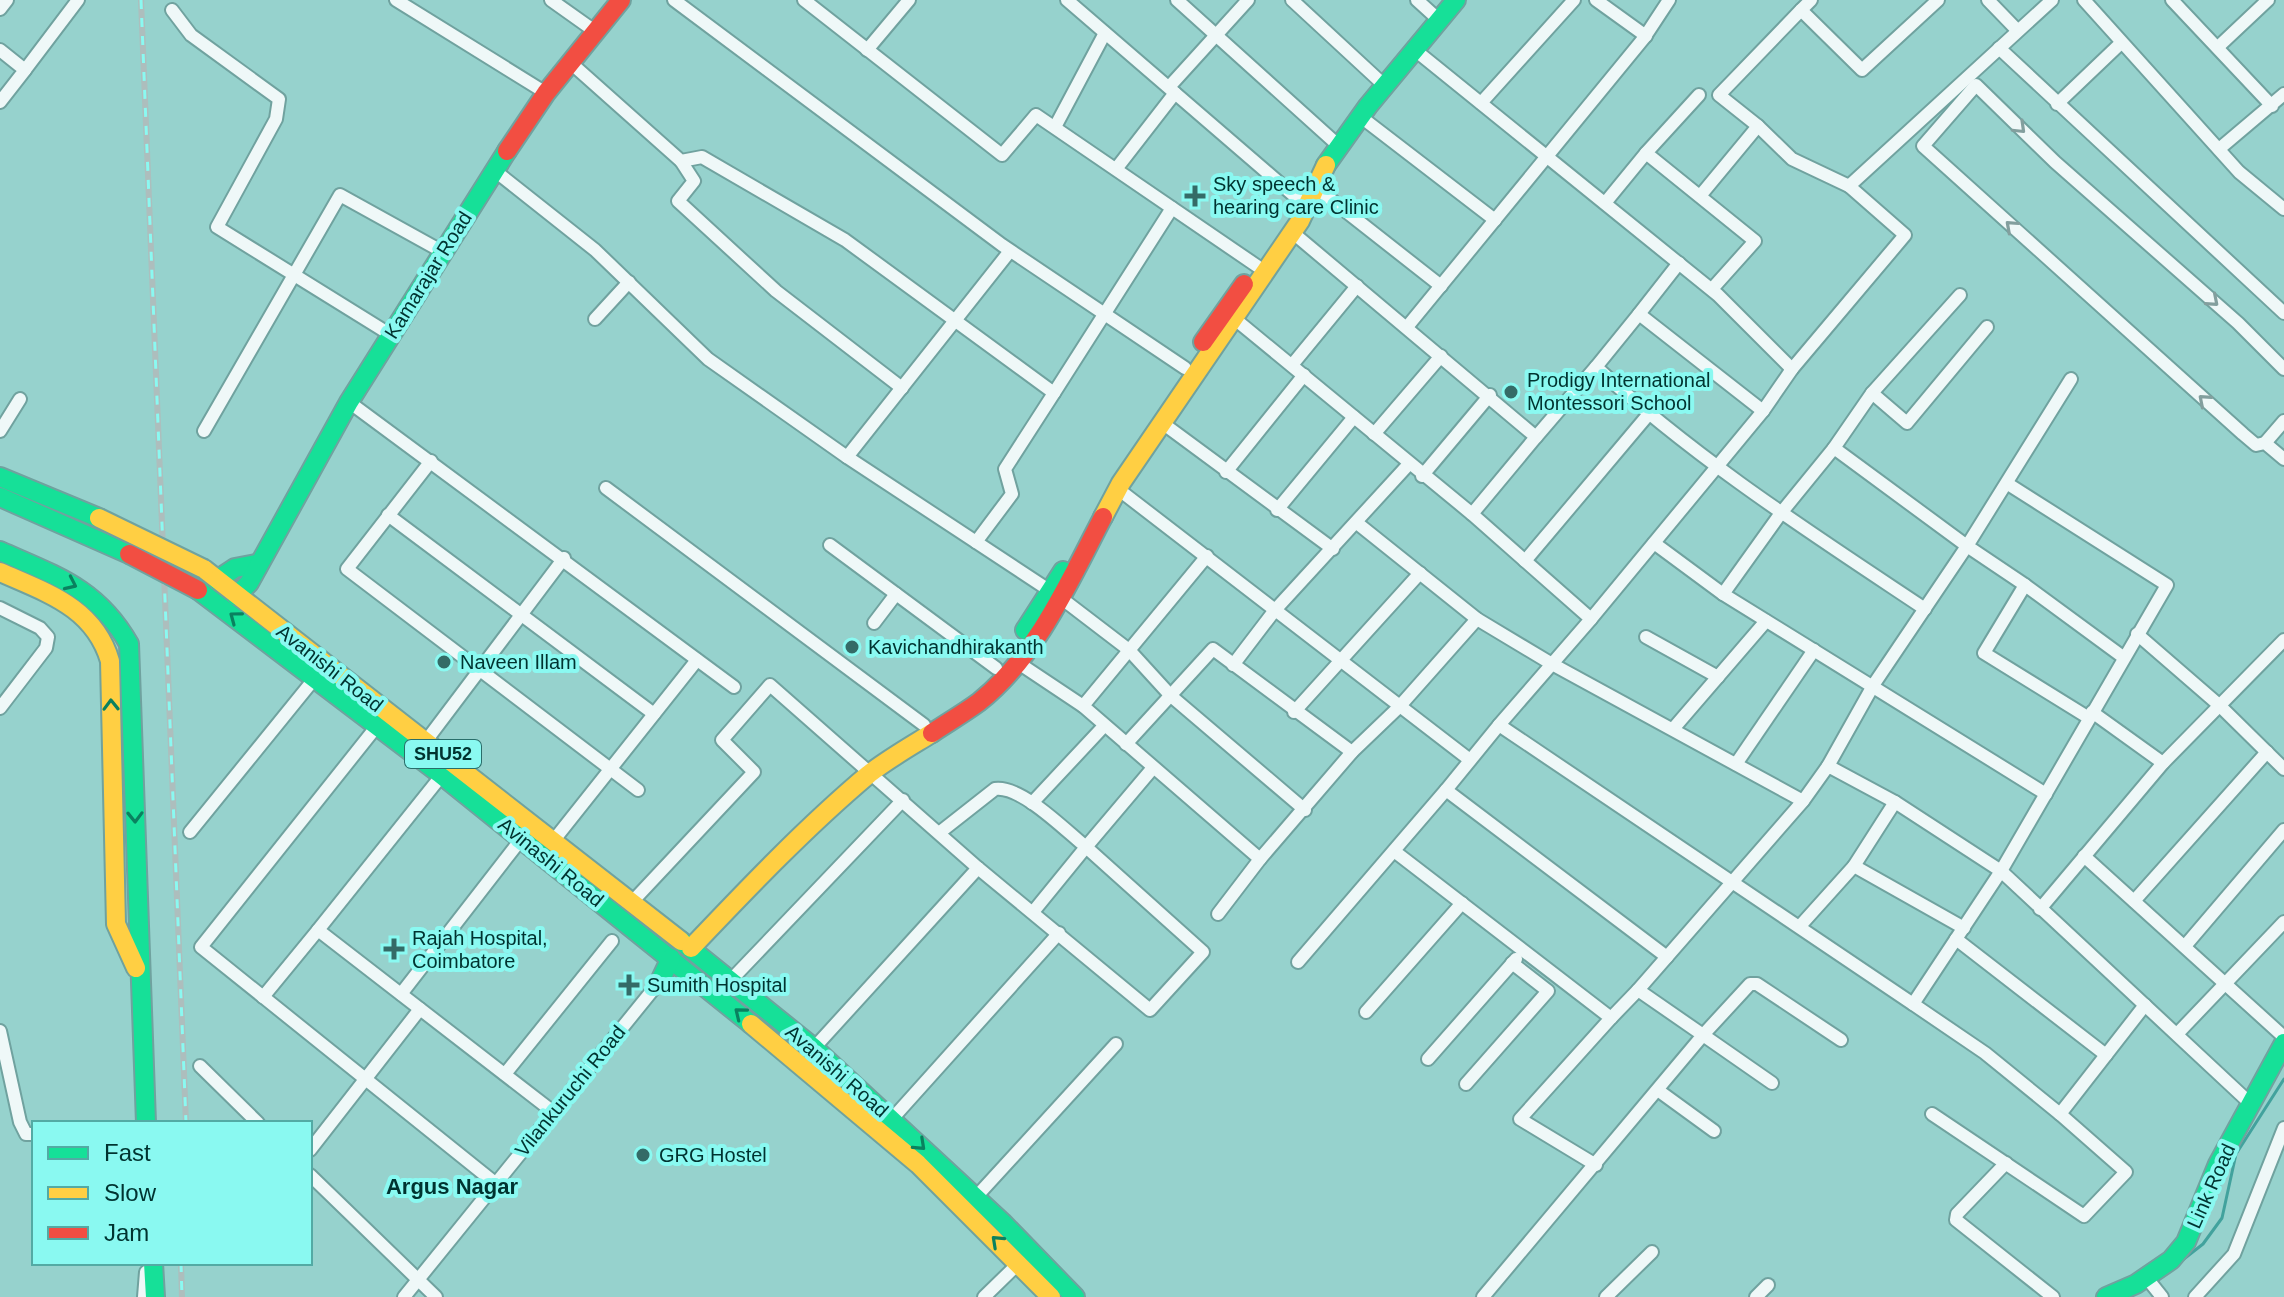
<svg xmlns="http://www.w3.org/2000/svg" width="2284" height="1297" viewBox="0 0 2284 1297" font-family="Helvetica,sans-serif">
<style>
.lines{fill:none;stroke-linecap:round;stroke-linejoin:round}
.stream{stroke:#42a29d;stroke-width:3}
.street-casing{stroke:#70a29f;stroke-width:16}
.fast-casing{stroke:#70a29f;stroke-width:22}
.slow-casing{stroke:#70a29f;stroke-width:22}
.jam-casing{stroke:#70a29f;stroke-width:22}
.street{stroke:#eff8f8;stroke-width:12}
.fast{stroke:#16e098;stroke-width:18}
.slow{stroke:#ffcf43;stroke-width:18}
.jam{stroke:#f24e42;stroke-width:18}
.rail-casing{stroke:#adbebd;stroke-width:6}
.rail{stroke:#8af9f1;stroke-width:3;stroke-dasharray:9;stroke-linecap:butt}
.slow-bridge-casing{stroke:#70a29f;stroke-width:22;stroke-linecap:butt}
.jam-bridge-casing{stroke:#70a29f;stroke-width:22;stroke-linecap:butt}
.slow-bridge{stroke:#ffcf43;stroke-width:18}
.jam-bridge{stroke:#f24e42;stroke-width:18}
.oneway{stroke:#839f9e}
.oneway2{stroke:#0a815f}
.poi-dot{fill:#346b67;stroke:#8af9f1;stroke-width:3}
.labels{text-anchor:middle;dominant-baseline:central;stroke-width:8;stroke-linejoin:round;paint-order:stroke}
.shield{fill:#8af9f1;stroke:#296e6a;stroke-width:2}
.shield-label{font-size:18px;font-weight:bold;fill:#003330}
.poi-label{font-size:20px;fill:#003330;stroke:#8af9f1;text-anchor:start}
.street-label{font-size:20px;fill:#003330;stroke:#8af9f1}
.neighbourhood-label{font-size:22px;font-weight:bold;fill:#003330;stroke:#8af9f1}
</style>
<rect width="100%" height="100%" fill="#96d2cd"/>
<g class="lines">
<g class="stream">
<polyline points="2180,1262 2203,1244 2222,1218 2236,1154 2284,1079"/>
<polyline points="2131,1296 2149,1286"/>
</g>
<g class="street-casing">
<g id="street">
<polyline points="396,0 546,93"/>
<polyline points="551,0 596,32"/>
<polyline points="674,0 1002,245 1185,368"/>
<polyline points="804,0 1002,155 1036,115 1257,266"/>
<polyline points="1067,0 1305,205"/>
<polyline points="1177,0 1339,146"/>
<polyline points="1292,0 1385,86"/>
<polyline points="1417,0 1439,20"/>
<polyline points="1596,0 1646,36"/>
<polyline points="1811,0 1801,10 1862,70 1938,0"/>
<polyline points="1988,0 2017,30"/>
<polyline points="2084,0 2239,172 2284,209"/>
<polyline points="2172,0 2272,106"/>
<polyline points="0,9 7,0"/>
<polyline points="172,10 191,35 279,99 276,119 217,227 391,335"/>
<polyline points="2218,47 2268,0"/>
<polyline points="1999,48 2284,313"/>
<polyline points="0,50 25,70 0,102"/>
<polyline points="867,50 909,0"/>
<polyline points="1415,50 1718,295 1792,369 1763,411 1591,619"/>
<polyline points="572,64 681,161 702,157 845,240 1054,393 1172,208"/>
<polyline points="25,70 78,0"/>
<polyline points="1169,87 1248,0"/>
<polyline points="1699,95 1646,153 1755,241 1712,289"/>
<polyline points="1481,103 1574,0"/>
<polyline points="2057,104 2121,43"/>
<polyline points="1361,117 1495,220"/>
<polyline points="1758,126 1792,159 1849,186 2052,0"/>
<polyline points="1055,127 1105,33"/>
<polyline points="2219,149 2284,94"/>
<polyline points="681,161 694,181 678,201 776,291 902,388"/>
<polyline points="1116,169 1175,93"/>
<polyline points="494,170 595,250 708,359 847,457 1061,598 1129,650 1171,696 1305,810"/>
<polyline points="1315,187 1441,286"/>
<polyline points="1700,196 1758,126 1719,95 1801,10"/>
<polyline points="1605,203 1646,153"/>
<polyline points="1292,232 1536,437 1472,514"/>
<polyline points="1639,314 1679,263"/>
<polyline points="1230,315 1472,514 1591,619 1499,725 1913,1004 2001,871 2167,585 2008,484"/>
<polyline points="595,319 629,282"/>
<polyline points="1407,327 1644,38 1669,0"/>
<polyline points="1292,365 1357,286"/>
<polyline points="1596,367 1639,314 1763,411"/>
<polyline points="1792,369 1905,235 1849,186"/>
<polyline points="2284,369 2238,323 2055,162 1976,85 1923,146 2243,434 2256,445 2265,443 2284,459"/>
<polyline points="2071,379 1967,546 2025,585 1984,653 2089,718"/>
<polyline points="1872,393 1907,423 1987,327"/>
<polyline points="349,402 734,687"/>
<polyline points="1161,422 1333,549"/>
<polyline points="0,431 20,399"/>
<polyline points="204,431 340,195 443,252"/>
<polyline points="1374,434 1441,356"/>
<path d="M 1536,437 L 1596,367 C 1697,460 1811,533 1925,609"/>
<polyline points="2265,443 2284,421"/>
<polyline points="1834,448 1781,513 1723,594 2046,794"/>
<polyline points="847,457 1010,251"/>
<polyline points="431,461 347,569 638,790"/>
<polyline points="1226,472 1304,375"/>
<polyline points="1422,476 1490,395"/>
<polyline points="606,488 924,725"/>
<polyline points="1118,489 1470,760"/>
<polyline points="1277,510 1354,417"/>
<polyline points="388,515 654,714"/>
<polyline points="1357,523 1477,619 1552,664 1803,801"/>
<polyline points="976,542 1012,494 1005,469 1054,393"/>
<polyline points="1654,543 1723,594"/>
<polyline points="830,545 996,668"/>
<polyline points="1525,561 1648,415"/>
<polyline points="2025,585 2123,657"/>
<polyline points="0,608 40,628 48,637 46,648 0,708"/>
<polyline points="874,623 896,594"/>
<polyline points="2137,634 2219,705 2284,769"/>
<polyline points="1646,637 1718,677"/>
<polyline points="1017,662 1083,706 1260,859 1352,752 1399,707 1477,619"/>
<polyline points="1233,665 1275,610 1408,465"/>
<polyline points="1083,706 1207,556"/>
<polyline points="1294,712 1420,573"/>
<polyline points="2092,712 2163,763"/>
<polyline points="1499,725 1446,790 1667,957"/>
<polyline points="377,726 201,947 495,1183"/>
<polyline points="1673,729 1766,621"/>
<polyline points="426,741 564,558"/>
<polyline points="1126,744 1213,649 1352,752"/>
<polyline points="1736,764 1814,650"/>
<polyline points="1828,766 1874,684 1967,546 1834,448 1872,393 1960,295"/>
<polyline points="442,775 318,930 552,1111"/>
<polyline points="1032,803 1104,726"/>
<polyline points="190,832 315,678"/>
<path d="M 939,833 L 995,789 C 1021,785 1066,831 1086,847 L 1033,912"/>
<polyline points="554,840 697,660"/>
<polyline points="1394,851 1611,1018 1520,1119 1596,1165"/>
<polyline points="2084,856 2284,1037"/>
<polyline points="1854,866 1895,802"/>
<polyline points="2134,901 2267,752"/>
<polyline points="632,902 754,772 722,740 770,685 978,868 1150,1010 1203,952 1086,847 1152,769"/>
<polyline points="2040,909 2163,763 2284,640"/>
<polyline points="1218,914 1260,859"/>
<polyline points="1800,926 1854,866 1964,928"/>
<polyline points="1956,939 2106,1055"/>
<polyline points="2185,946 2284,830"/>
<polyline points="1298,962 1446,790"/>
<polyline points="731,980 903,800"/>
<polyline points="401,994 522,838"/>
<polyline points="263,997 318,930"/>
<polyline points="1913,1004 1985,1053 2060,1114 2145,1005"/>
<polyline points="1366,1012 1462,903"/>
<polyline points="1611,1018 1638,990"/>
<polyline points="0,1031 20,1122 26,1134 34,1134"/>
<polyline points="2178,1033 2284,922"/>
<polyline points="814,1048 978,868"/>
<polyline points="1428,1059 1516,959"/>
<polyline points="200,1066 258,1123"/>
<polyline points="505,1074 612,941"/>
<polyline points="1772,1083 1703,1035 1750,984 1757,984 1841,1040"/>
<polyline points="1466,1084 1548,991 1512,963"/>
<polyline points="1659,1091 1714,1131"/>
<polyline points="1932,1114 2084,1216 2126,1172 2060,1114"/>
<polyline points="892,1119 1059,933"/>
<polyline points="310,1150 420,1009"/>
<polyline points="2006,1163 1957,1214 1956,1220 2053,1297"/>
<polyline points="310,1175 436,1297"/>
<polyline points="976,1197 1116,1044"/>
<polyline points="2146,1277 2162,1297"/>
<polyline points="144,1297 146,1272"/>
<polyline points="404,1297 660,981"/>
<polyline points="984,1297 1020,1262"/>
<polyline points="1483,1297 1703,1035 1638,990 1803,801 1828,766 1895,802 2001,871 2251,1104"/>
<polyline points="1606,1297 1652,1252"/>
<polyline points="1756,1297 1768,1285"/>
<polyline points="2195,1297 2234,1254 2284,1128"/>
</g>
</g>
<g class="fast-casing">
<g id="fast">
<polyline points="1326,165 1368,106 1456,0"/>
<polyline points="0,477 99,518"/>
<polyline points="0,497 129,554"/>
<path d="M 0,551 C 56,576 97,588 129,644 L 146,1123"/>
<polyline points="217,580 235,568 256,564"/>
<polyline points="198,590 439,773 751,1024"/>
<polyline points="236,596 249,583 349,402 507,151"/>
<polyline points="1025,630 1063,571"/>
<polyline points="681,941 814,1048 1002,1222 1075,1297"/>
<polyline points="660,981 671,958"/>
<polyline points="153,1263 155,1297"/>
<polyline points="2106,1297 2136,1284 2171,1260 2186,1242 2218,1164 2284,1043"/>
</g>
</g>
<g class="slow-casing">
<g id="slow">
<polyline points="1103,517 1121,483 1300,221 1326,165"/>
<polyline points="204,569 681,941"/>
<path d="M 0,572 C 47,593 94,607 110,661 L 116,924 L 136,968"/>
<path d="M 691,948 C 748,888 806,827 869,774 C 888,759 911,746 932,733"/>
<polyline points="751,1024 918,1164 1051,1297"/>
</g>
</g>
<g class="jam-casing">
<g id="jam">
<polyline points="507,151 546,93 621,0"/>
<polyline points="1203,342 1244,284"/>
<path d="M 932,733 C 947,723 964,713 979,702 C 1037,656 1070,580 1103,517"/>
</g>
</g>
<use href="#street" class="street"/>
<use href="#fast" class="fast"/>
<use href="#slow" class="slow"/>
<use href="#jam" class="jam"/>
<g class="rail-casing">
<g id="rail">
<polyline points="141,0 186,1123"/>
<polyline points="181,1263 182,1297"/>
</g>
</g>
<use href="#rail" class="rail"/>
<g class="slow-bridge-casing">
<polyline id="slow-bridge" points="99,518 204,569"/>
</g>
<g class="jam-bridge-casing">
<polyline id="jam-bridge" points="129,554 198,590"/>
</g>
<use href="#slow-bridge" class="slow-bridge"/>
<use href="#jam-bridge" class="jam-bridge"/>
</g>
<defs><path id="oneway-chevron" d="M-2-3.5L2.5 0L-2 3.5" fill="none" stroke-width="1.6" stroke-linecap="round" stroke-linejoin="round" transform="scale(2)"/></defs>
<g class="oneway">
<use href="#oneway-chevron" transform="translate(2020 128) rotate(44)"/>
<use href="#oneway-chevron" transform="translate(2011 226) rotate(-138)"/>
<use href="#oneway-chevron" transform="translate(2213 301) rotate(41)"/>
<use href="#oneway-chevron" transform="translate(2204 400) rotate(-139)"/>
</g>
<g class="oneway2">
<use href="#oneway-chevron" transform="translate(71 584) rotate(25)"/>
<use href="#oneway-chevron" transform="translate(235 617) rotate(-143)"/>
<use href="#oneway-chevron" transform="translate(111 705) rotate(-91)"/>
<use href="#oneway-chevron" transform="translate(135 817) rotate(89)"/>
<use href="#oneway-chevron" transform="translate(740 1013) rotate(-141)"/>
<use href="#oneway-chevron" transform="translate(920 1145) rotate(43)"/>
<use href="#oneway-chevron" transform="translate(997 1241) rotate(-137)"/>
</g>
<g class="poi-dot">
<path d="M1191 184h8v8h8v8h-8v8h-8v-8h-8v-8h8z"/>
<circle cx="1511" cy="392" r="8"/>
<circle cx="852" cy="647" r="8"/>
<circle cx="444" cy="662" r="8"/>
<path d="M390 937h8v8h8v8h-8v8h-8v-8h-8v-8h8z"/>
<path d="M625 973h8v8h8v8h-8v8h-8v-8h-8v-8h8z"/>
<circle cx="643" cy="1155" r="8"/>
</g>
<g class="labels">
<rect class="shield" x="405" y="740" width="76" height="28" rx="6"/>
<g class="shield-label">
<text x="443" y="754">SHU52</text>
</g>
<g class="poi-label">
<text x="1213" y="184">Sky speech &amp;<tspan x="1213" dy="23">hearing care Clinic</tspan></text>
<text x="1527" y="380">Prodigy International<tspan x="1527" dy="23">Montessori School</tspan></text>
<text x="868" y="647">Kavichandhirakanth</text>
<text x="460" y="662">Naveen Illam</text>
<text x="412" y="938">Rajah Hospital,<tspan x="412" dy="23">Coimbatore</tspan></text>
<text x="647" y="985">Sumith Hospital</text>
<text x="659" y="1155">GRG Hostel</text>
</g>
<g class="street-label">
<text transform="translate(428 275) rotate(-58)">Kamarajar Road</text>
<text transform="translate(330 668) rotate(38)">Avanishi Road</text>
<text transform="translate(551 862) rotate(39)">Avinashi Road</text>
<text transform="translate(837 1071) rotate(41)">Avanishi Road</text>
<text transform="translate(570 1091) rotate(-51)">Vilankuruchi Road</text>
<text transform="translate(2211 1186) rotate(-66)">Link Road</text>
</g>
<g class="neighbourhood-label">
<text x="452" y="1186">Argus Nagar</text>
</g>
</g>
<rect x="32" y="1121" width="280" height="144" fill="#8af9f1" stroke="#53aaa4" stroke-width="2"/>
<rect x="48" y="1147" width="40" height="12" fill="#16e098" stroke="#53aaa4" stroke-width="2"/>
<text x="104" y="1161" font-size="24" fill="#003330">Fast</text>
<rect x="48" y="1187" width="40" height="12" fill="#ffcf43" stroke="#53aaa4" stroke-width="2"/>
<text x="104" y="1201" font-size="24" fill="#003330">Slow</text>
<rect x="48" y="1227" width="40" height="12" fill="#f24e42" stroke="#53aaa4" stroke-width="2"/>
<text x="104" y="1241" font-size="24" fill="#003330">Jam</text>
</svg>
